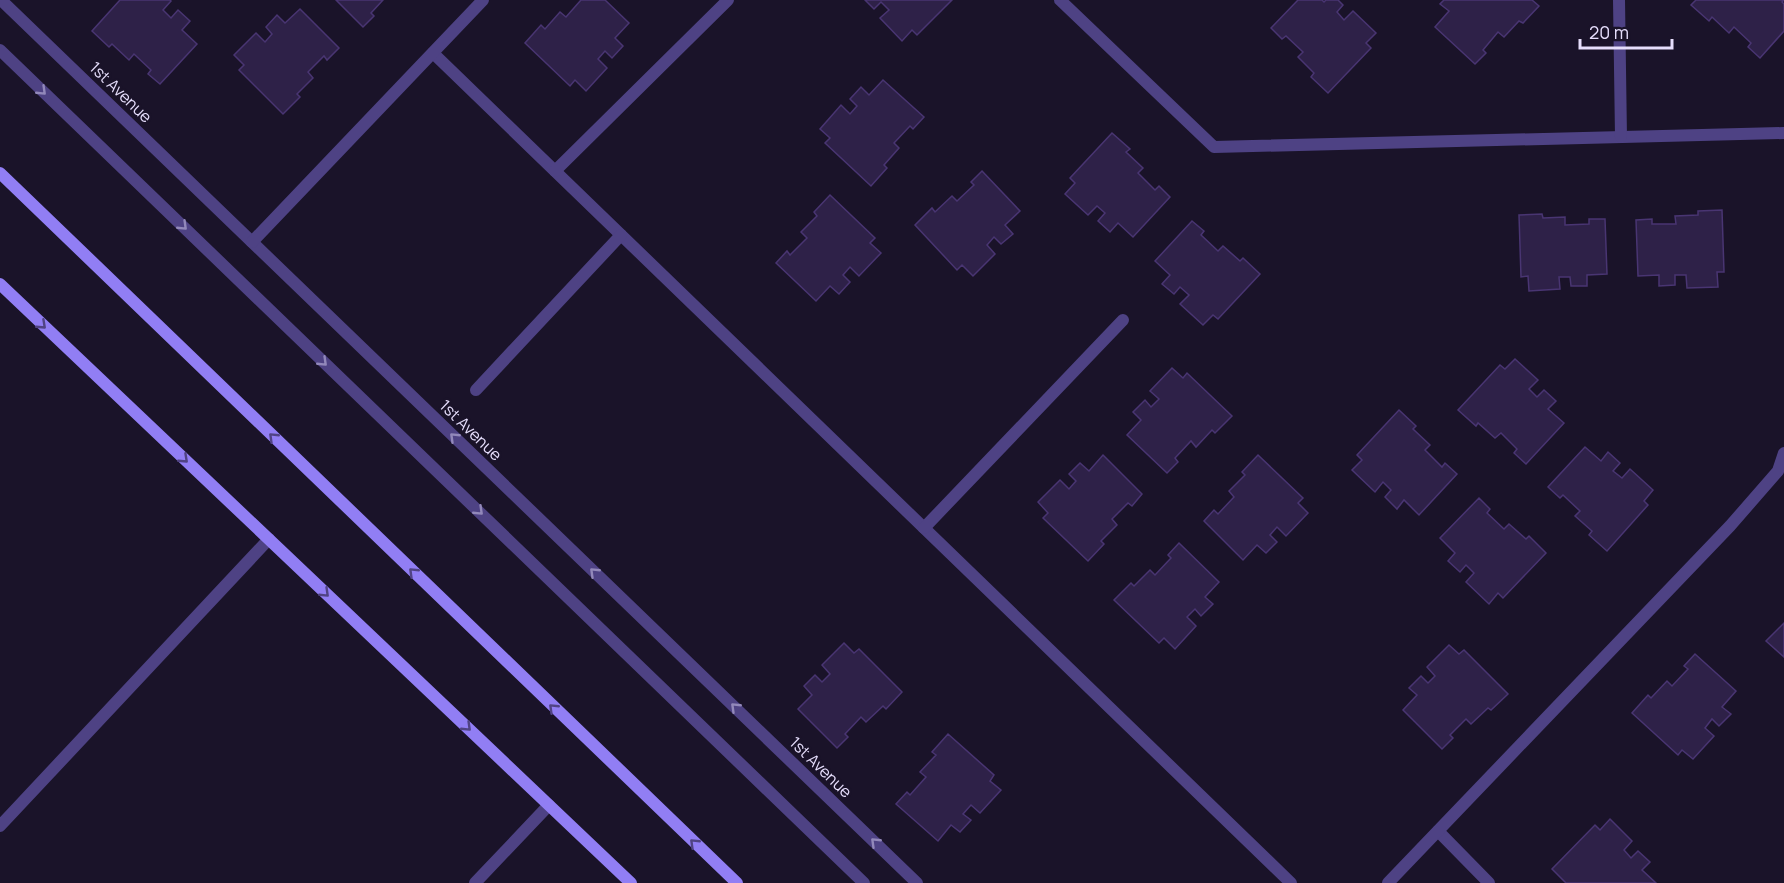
<svg xmlns="http://www.w3.org/2000/svg" width="1784" height="883" viewBox="0 0 1784 883" font-family="Manrope,sans-serif">
<style>
.building{fill:#2e2148;stroke:#493572;stroke-width:1.5}
.lines{fill:none;stroke-linecap:round;stroke-linejoin:round}
.service{stroke:#4e4284;stroke-width:12}
.minor{stroke:#4e4284;stroke-width:12}
.secondary{stroke:#917ef4;stroke-width:12}
.oneway{stroke:#9288ba}
.oneway2{stroke:#504384}
.labels{text-anchor:middle;dominant-baseline:central;stroke-width:5;stroke-linejoin:round;paint-order:stroke}
.street-label{font-size:16px;fill:#e6defc;stroke:#1a1329}
</style>
<rect width="100%" height="100%" fill="#1a1329"/>
<g class="building">
<polygon points="120,0 170,0 171,1 163,10 171,18 178,10 190,21 182,30 197,44 160,84 148,74 151,70 134,54 129,60 112,44 109,47 92,31"/>
<polygon points="336,0 383,0 371,13 374,16 363,27"/>
<polygon points="581,0 605,0 629,23 615,38 623,46 612,58 605,51 598,59 607,68 586,91 575,80 570,86 525,43 541,25 545,29 560,12 566,17"/>
<polygon points="865,0 952,0 917,35 912,30 902,41 880,18 889,10 881,2 874,9"/>
<polygon points="1298,0 1322,0 1324,2 1326,0 1338,0 1343,5 1337,12 1344,20 1353,11 1376,33 1366,43 1371,48 1328,93 1311,77 1314,73 1298,57 1303,52 1286,36 1282,39 1271,28"/>
<polygon points="1444,0 1532,0 1539,6 1523,23 1519,21 1504,37 1498,32 1483,50 1486,53 1475,64 1435,27 1449,11 1440,4"/>
<polygon points="1696,0 1784,0 1782,2 1784,4 1784,31 1760,58 1748,47 1751,43 1734,27 1729,33 1712,17 1709,21 1691,5"/>
<polygon points="300,9 339,48 327,60 324,56 308,72 313,78 297,94 300,97 283,114 239,70 244,65 234,55 256,33 265,42 272,34 266,27 277,15 285,23"/>
<polygon points="883,80 924,117 913,129 910,126 894,143 899,148 884,165 887,168 871,186 825,143 830,138 820,129 841,105 850,114 857,106 850,99 861,87 869,95"/>
<polygon points="1112,133 1130,149 1126,152 1143,168 1138,173 1155,190 1159,186 1170,197 1133,237 1118,223 1110,232 1098,221 1105,213 1097,206 1088,215 1065,194 1075,183 1070,178"/>
<polygon points="982,171 1020,211 1005,225 1013,234 1001,244 994,237 987,245 995,254 973,276 962,265 957,270 915,225 932,208 935,212 952,196 957,201 974,185 971,182"/>
<polygon points="830,195 875,238 870,243 881,253 859,276 850,267 843,275 850,282 839,294 830,286 816,301 776,263 787,251 790,255 807,238 801,232 817,216 814,212"/>
<polygon points="1722,210 1724,272 1717,272 1718,287 1687,288 1686,275 1675,275 1675,285 1659,286 1659,275 1638,276 1636,220 1652,219 1652,224 1676,224 1675,216 1698,215 1698,211"/>
<polygon points="1542,214 1543,218 1565,217 1565,225 1589,224 1589,219 1605,219 1607,274 1587,275 1587,286 1571,286 1570,277 1559,277 1560,289 1529,291 1528,276 1521,277 1519,215"/>
<polygon points="1192,221 1204,231 1201,235 1218,251 1223,246 1240,261 1243,258 1260,274 1218,319 1213,315 1203,325 1180,304 1189,295 1180,287 1174,294 1162,284 1170,275 1155,261"/>
<polygon points="1515,359 1538,380 1529,389 1537,397 1544,390 1556,401 1548,409 1564,423 1526,464 1514,453 1517,449 1501,433 1495,438 1478,423 1476,426 1458,410 1500,365 1505,369"/>
<polygon points="1172,368 1183,378 1187,373 1232,416 1215,433 1212,430 1196,447 1191,441 1175,458 1178,462 1167,473 1127,435 1141,420 1133,412 1145,400 1151,407 1159,399 1150,391"/>
<polygon points="1399,410 1416,426 1413,429 1430,445 1425,450 1442,467 1445,463 1457,474 1419,515 1404,500 1397,509 1385,497 1391,490 1383,482 1375,492 1352,470 1362,460 1357,455"/>
<polygon points="1585,447 1601,461 1608,452 1620,463 1613,471 1622,478 1630,469 1653,490 1644,501 1648,505 1607,551 1589,535 1592,531 1575,516 1580,511 1563,495 1560,498 1548,487"/>
<polygon points="1103,455 1142,494 1132,506 1128,503 1112,519 1117,525 1101,541 1104,544 1088,561 1043,518 1048,513 1038,502 1060,480 1069,489 1076,481 1069,474 1080,463 1089,471"/>
<polygon points="1258,455 1303,498 1298,503 1308,513 1286,536 1277,527 1270,535 1277,542 1266,553 1257,545 1243,560 1204,521 1214,510 1218,514 1234,497 1229,491 1245,475 1242,472"/>
<polygon points="1479,498 1490,509 1487,513 1504,529 1509,524 1526,539 1529,536 1546,553 1503,598 1498,593 1489,604 1466,582 1474,573 1466,565 1460,572 1448,561 1455,553 1440,538"/>
<polygon points="1179,543 1219,582 1205,597 1213,604 1201,616 1195,609 1187,617 1196,626 1175,649 1164,638 1159,643 1114,600 1131,583 1134,586 1150,570 1155,575 1171,558 1168,555"/>
<polygon points="1784,623 1784,657 1766,641"/>
<polygon points="844,643 854,653 859,649 902,692 886,709 883,706 866,722 861,717 845,734 848,737 837,748 798,709 812,695 804,686 815,675 822,682 830,674 822,665"/>
<polygon points="1449,645 1459,654 1464,650 1508,694 1491,710 1488,708 1471,724 1466,719 1450,735 1453,738 1442,749 1403,710 1417,695 1409,688 1421,676 1428,683 1435,676 1427,667"/>
<polygon points="1695,654 1736,691 1722,707 1731,714 1719,726 1712,719 1705,728 1714,736 1693,759 1682,750 1678,755 1632,713 1648,695 1651,698 1667,681 1672,686 1688,669 1684,666"/>
<polygon points="948,734 994,775 990,781 1001,790 980,813 971,805 963,814 971,820 960,832 951,825 938,841 896,804 907,792 910,795 926,777 920,772 936,755 932,752"/>
<polygon points="1610,819 1632,841 1624,850 1631,858 1638,851 1650,862 1642,870 1656,883 1566,883 1552,869 1595,825 1600,830"/>
</g>
<g class="lines">
<g class="service">
<polyline points="1,0 917,883"/>
<polyline points="1060,0 1214,147 1784,133"/>
<polyline points="1619,0 1621,137"/>
<polyline points="0,50 864,883"/>
<polyline points="433,53 1291,883"/>
<polyline points="555,171 728,0"/>
<polyline points="252,242 483,0"/>
<polyline points="476,390 621,235"/>
<polyline points="924,528 1123,320"/>
<polyline points="1438,831 1489,883"/>
<polyline points="1388,883 1730,526 1778,471 1784,453"/>
</g>
<g class="minor">
<polyline points="0,826 269,539"/>
<polyline points="475,883 549,805"/>
</g>
<g class="secondary">
<polyline points="0,173 737,883"/>
<polyline points="0,284 631,883"/>
</g>
</g>
<defs><path id="oneway-chevron" d="M-2-3.5L2.5 0L-2 3.5" fill="none" stroke-width="1.6" stroke-linecap="round" stroke-linejoin="round" transform="scale(1.5)"/></defs>
<g class="oneway">
<use href="#oneway-chevron" transform="translate(42 91) rotate(44)"/>
<use href="#oneway-chevron" transform="translate(183 226) rotate(44)"/>
<use href="#oneway-chevron" transform="translate(323 362) rotate(44)"/>
<use href="#oneway-chevron" transform="translate(454 437) rotate(-136)"/>
<use href="#oneway-chevron" transform="translate(479 511) rotate(44)"/>
<use href="#oneway-chevron" transform="translate(594 572) rotate(-136)"/>
<use href="#oneway-chevron" transform="translate(735 707) rotate(-136)"/>
<use href="#oneway-chevron" transform="translate(875 842) rotate(-136)"/>
</g>
<g class="oneway2">
<use href="#oneway-chevron" transform="translate(42 325) rotate(43)"/>
<use href="#oneway-chevron" transform="translate(273 437) rotate(-136)"/>
<use href="#oneway-chevron" transform="translate(184 459) rotate(43)"/>
<use href="#oneway-chevron" transform="translate(413 572) rotate(-136)"/>
<use href="#oneway-chevron" transform="translate(325 593) rotate(44)"/>
<use href="#oneway-chevron" transform="translate(553 708) rotate(-136)"/>
<use href="#oneway-chevron" transform="translate(467 727) rotate(44)"/>
<use href="#oneway-chevron" transform="translate(694 843) rotate(-136)"/>
</g>
<g class="labels">
<g class="street-label">
<text transform="translate(121 92) rotate(44)">1st Avenue</text>
<text transform="translate(471 430) rotate(44)">1st Avenue</text>
<text transform="translate(821 767) rotate(44)">1st Avenue</text>
</g>
</g>
<path d="M1580 39v9h92v-9" fill="none" stroke="#e6defc" stroke-width="3"/>
<text x="1589" y="39" font-size="18" fill="#e6defc" stroke="#1a1329" stroke-width="4.5" paint-order="stroke">20 m</text>
</svg>
